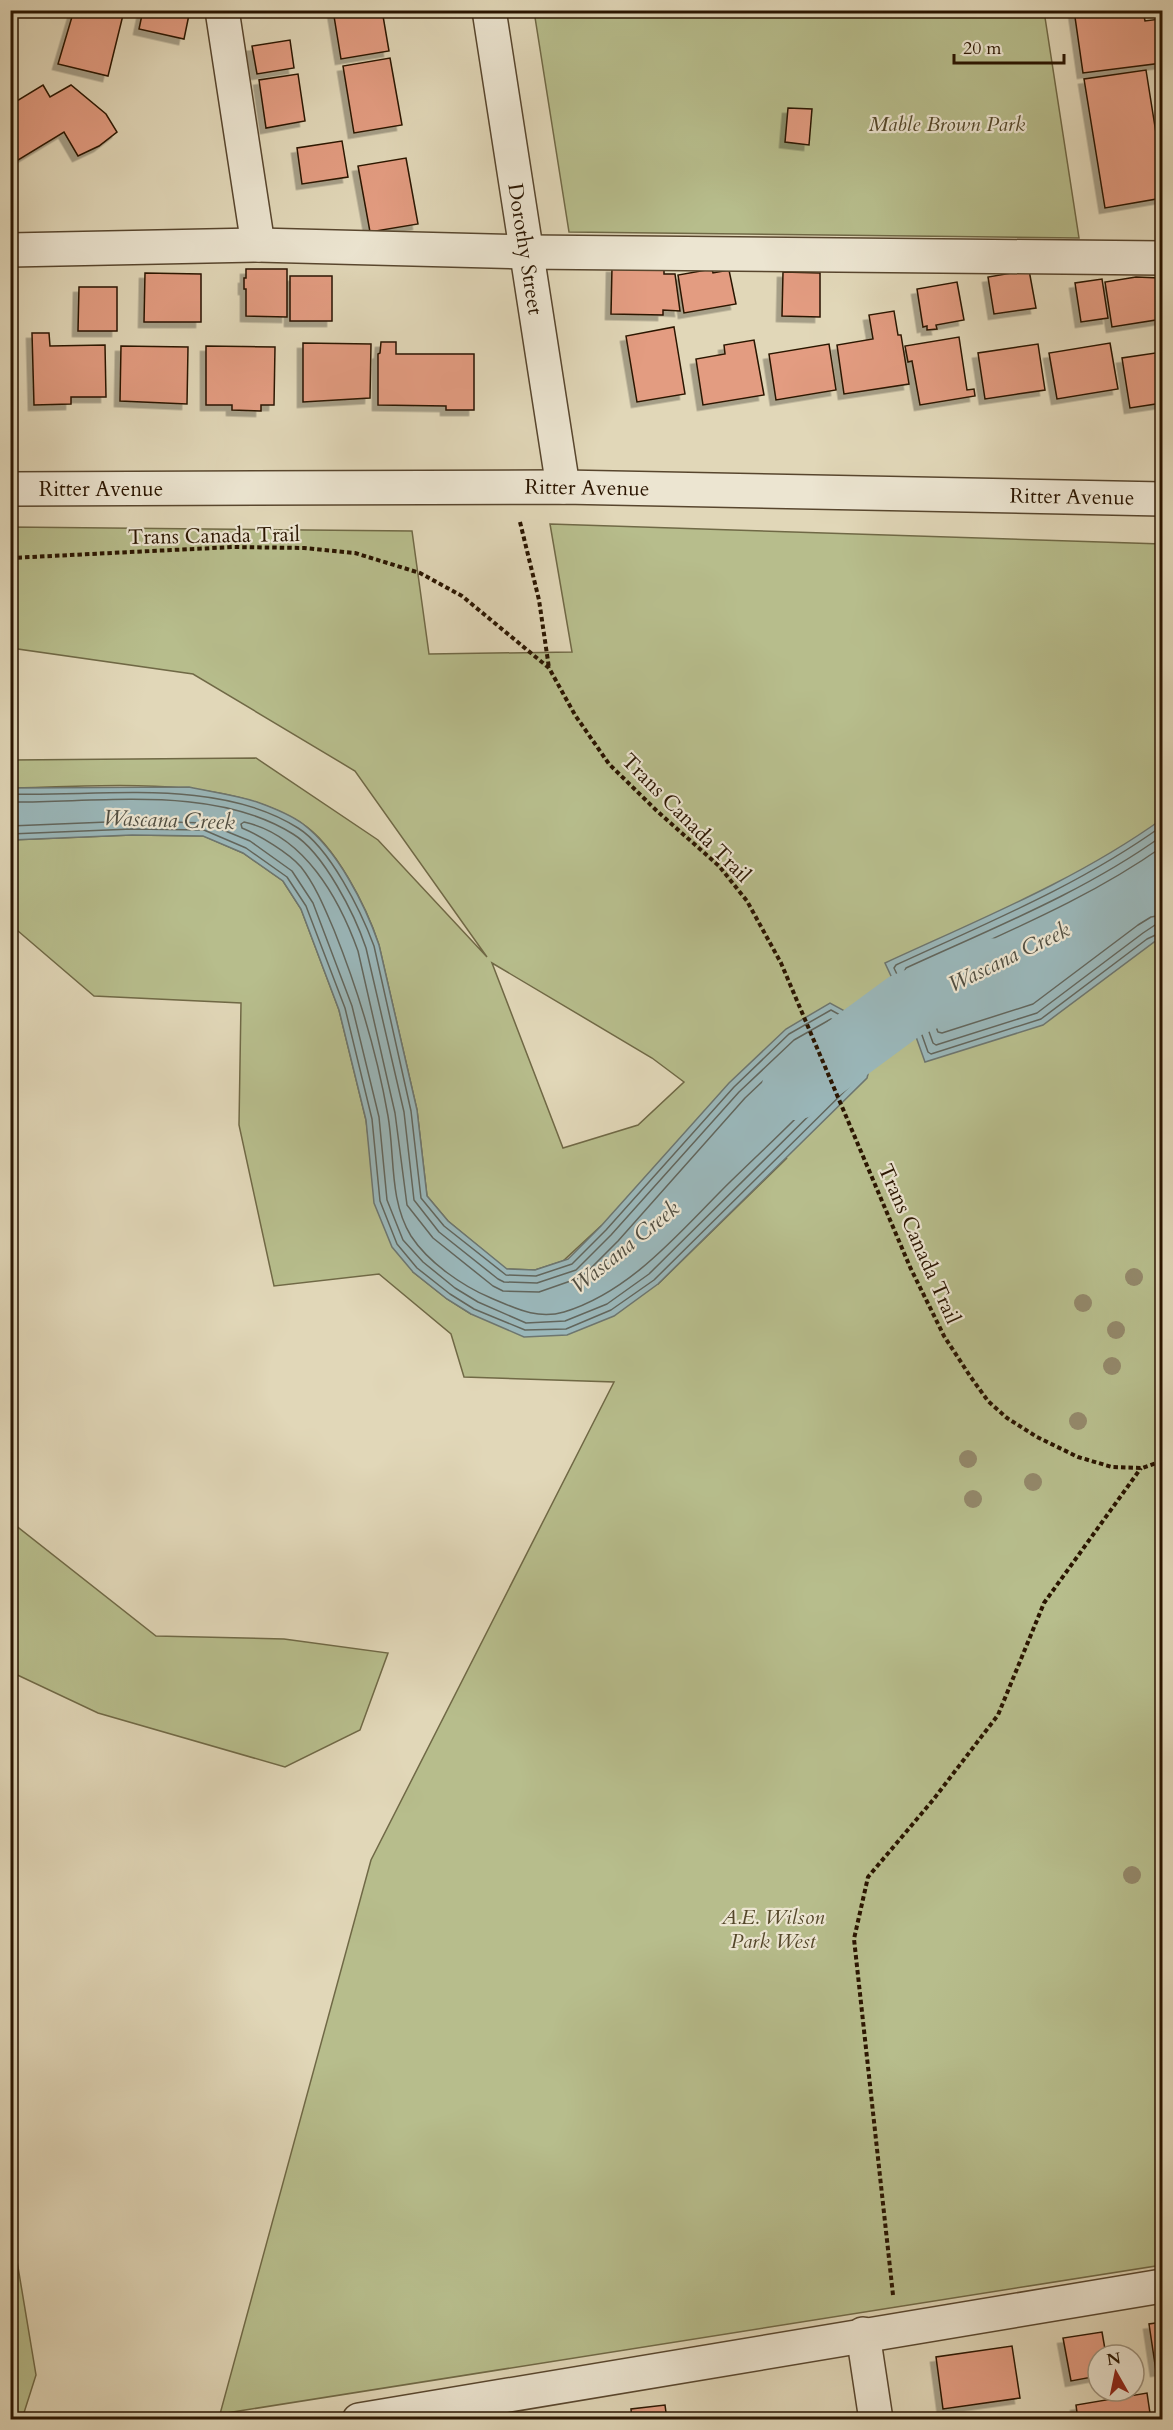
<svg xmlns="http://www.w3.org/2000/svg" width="1173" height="2430" viewBox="0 0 1173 2430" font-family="Cardo,serif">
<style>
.green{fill:#b7bd8c;stroke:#706946;stroke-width:1.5;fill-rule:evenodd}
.water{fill:#9ab7ba;stroke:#6d7670;stroke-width:1.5}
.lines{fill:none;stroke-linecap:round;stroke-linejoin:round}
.shore{stroke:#62665d;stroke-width:1.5}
.river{stroke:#9ab7ba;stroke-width:66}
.building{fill:#e39c81;stroke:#2a1500;stroke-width:1.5;filter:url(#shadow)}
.minor-casing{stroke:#58462e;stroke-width:36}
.path{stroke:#2a1500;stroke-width:4;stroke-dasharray:4.5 3;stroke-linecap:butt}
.minor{stroke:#ece5d1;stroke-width:33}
.tree{fill:#93886a}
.labels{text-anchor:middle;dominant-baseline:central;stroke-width:4.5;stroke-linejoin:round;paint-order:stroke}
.park-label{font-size:21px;font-style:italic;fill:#54472a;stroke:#ece5d1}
.street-label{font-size:21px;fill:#2a1500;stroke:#ece5d1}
.water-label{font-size:22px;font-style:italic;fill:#514e41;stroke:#ece5d1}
</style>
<defs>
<filter id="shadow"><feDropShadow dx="-5.5" dy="5.5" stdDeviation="0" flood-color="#0004"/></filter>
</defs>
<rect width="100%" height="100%" fill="#e1d7b8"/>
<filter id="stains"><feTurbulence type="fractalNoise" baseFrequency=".00333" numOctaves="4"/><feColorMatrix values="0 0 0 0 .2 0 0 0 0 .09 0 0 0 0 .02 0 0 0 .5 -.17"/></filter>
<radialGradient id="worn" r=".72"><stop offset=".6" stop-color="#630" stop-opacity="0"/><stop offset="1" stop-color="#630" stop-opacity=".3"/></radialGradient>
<g class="green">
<polygon points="534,11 1044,11 1079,238 569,232"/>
<path d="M 550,524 L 1162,544 L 1162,2265 L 220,2414 L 371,1860 L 614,1382 L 464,1377 L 451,1334 L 379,1274 L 274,1286 L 239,1125 L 241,1003 L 94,996 L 11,925 L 11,840 L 132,835 L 204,836 L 243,853 L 283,881 L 301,909 L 339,1010 L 366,1120 L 371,1159 L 413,1272 L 447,1299 L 471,1314 L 658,1284 L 787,1158 L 601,1226 L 563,1261 L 535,1270 L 506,1269 L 448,1221 L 427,1196 L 417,1110 L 379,945 C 367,908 335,844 301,823 C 223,773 100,787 11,788 L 11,760 L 256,758 L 378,840 L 487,957 L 355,771 L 193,674 L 11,648 L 11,527 L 412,531 L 429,654 L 572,652 ZM 492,963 L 652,1058 L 684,1082 L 638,1125 L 563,1148 Z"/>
<polygon points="10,1521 156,1636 284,1639 388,1653 360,1730 285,1767 98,1713 11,1672"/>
<polygon points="10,2219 36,2375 22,2419 12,2419 14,2379 10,2370"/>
</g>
<g class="water">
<path d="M 189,787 C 211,792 235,795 257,802 C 271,807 291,815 303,824 C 338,851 365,904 379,945 L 417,1110 L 427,1196 L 448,1221 L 507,1269 L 535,1270 L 568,1259 L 601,1226 L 729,1083 L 786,1029 L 830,1003 L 863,1021 L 875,1047 L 867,1078 L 658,1284 L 614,1316 L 567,1335 L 524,1337 L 471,1314 L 447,1299 L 413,1272 L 392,1247 L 374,1203 L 366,1120 L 339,1010 L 301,909 L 283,881 L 243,853 L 203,836 L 132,835 L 11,840 L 11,788 Z"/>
<path d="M 1162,819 L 1162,936 L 1043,1025 L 925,1062 L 905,1006 L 885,963 C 980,919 1077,880 1162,819 Z"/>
</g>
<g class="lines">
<g class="shore">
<path d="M 10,794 C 101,797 218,777 298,828 C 330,848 361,911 374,946 L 411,1111 L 421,1198 L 444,1226 L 506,1275 L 536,1276 L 572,1264 L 606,1230 L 734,1087 L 789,1034 L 831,1010 L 858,1025 L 869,1049 L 861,1075 L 654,1280 L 611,1310 L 566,1329 L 525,1330 L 474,1309 L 450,1294 L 417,1268 L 397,1244 L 380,1201 L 372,1119 L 345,1008 L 306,906 L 287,877 L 246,848 L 204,830 L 132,829 L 10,834"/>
<path d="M 10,802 C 100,803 213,784 293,834 C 324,853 355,915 366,948 L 404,1112 L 414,1200 L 439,1232 L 498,1279 L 504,1282 L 537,1283 L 576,1270 L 611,1235 L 739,1092 L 794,1040 L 831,1019 L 852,1030 L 861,1049 L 854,1071 L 649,1274 L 607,1304 L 565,1321 L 526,1323 L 478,1302 L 455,1288 L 423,1262 L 403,1240 L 387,1200 L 379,1117 L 352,1006 L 313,903 L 292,871 L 250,841 L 206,823 L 132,821 L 10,826"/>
<path d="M 244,822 C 304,835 339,898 358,951 L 395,1113 L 407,1205 L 433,1238 L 493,1286 L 503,1291 L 539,1292 L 582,1277 L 618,1241 L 745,1098 L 799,1047 L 832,1029 L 845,1037 L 851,1048 L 847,1065 C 811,1106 770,1143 731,1181 C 682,1229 633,1291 564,1312 C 537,1320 515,1308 491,1298 C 462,1286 428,1262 411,1236 C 389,1200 395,1156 388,1116 C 377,1053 358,990 334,930 C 325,909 316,886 301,867 C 289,853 259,835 242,828 L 241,824 Z"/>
<path d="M 1162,826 C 1080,885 987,923 896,965 L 894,968 L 911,1004 L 928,1052 L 931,1054 L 1041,1019 L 1147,939 L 1162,932"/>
<path d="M 1162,836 C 1084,892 993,928 906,968 L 904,972 L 918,1001 L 933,1043 L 936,1045 L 1037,1013 L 1143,933 L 1155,925 L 1162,924"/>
<path d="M 1162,847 C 1087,900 1001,934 918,973 L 916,976 L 938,1032 L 942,1033 L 1033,1004 L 1138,925 L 1151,917 L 1162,915"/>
</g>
<polyline class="river" points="795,1087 905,1006 988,971"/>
</g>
<g class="building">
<polygon points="74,10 124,11 108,76 58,64"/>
<polygon points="143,10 190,10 184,39 139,29"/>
<polygon points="333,10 382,10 389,51 341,59"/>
<polygon points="1074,10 1147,10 1143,11 1145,21 1160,19 1162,63 1083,73"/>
<polygon points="290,40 294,68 257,74 252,46"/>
<polygon points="390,58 402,125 354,133 343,66"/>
<polygon points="1146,70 1162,171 1162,198 1105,208 1084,79"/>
<polygon points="298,74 305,121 266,128 259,80"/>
<polygon points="43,85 50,97 71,85 106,114 117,132 99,146 78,156 64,132 10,165 10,101 16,99 17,101"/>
<polygon points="788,108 812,109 809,145 785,142"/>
<polygon points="342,141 348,177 302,184 297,148"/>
<polygon points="406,158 418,224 370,232 358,166"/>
<polygon points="612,267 664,268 664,274 675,274 680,311 663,310 663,315 611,314"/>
<polygon points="246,269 287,269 287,317 246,316 246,289 244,289 244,278 246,278"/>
<polygon points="712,269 713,273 729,270 736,304 684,313 678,275"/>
<polygon points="1029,270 1036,308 994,314 988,277"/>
<polygon points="783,272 820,273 820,317 782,316"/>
<polygon points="145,273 201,274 201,322 144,322"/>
<rect x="290" y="276" width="42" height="45"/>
<polygon points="1136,277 1160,278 1162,319 1112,327 1105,282"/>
<polygon points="1102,279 1108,318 1081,322 1075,283"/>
<polygon points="957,282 964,320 936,325 937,329 927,330 927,326 923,327 917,289"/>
<polygon points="79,287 117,287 117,331 78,331"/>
<polygon points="894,311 898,335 901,335 909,384 844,394 837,345 873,339 869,315"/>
<polygon points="674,327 685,394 637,402 626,336"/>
<polygon points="32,333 49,333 50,346 105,345 106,397 71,397 71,404 34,405"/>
<polygon points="959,337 967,390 974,389 975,396 920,405 912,361 908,362 905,346"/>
<polygon points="754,340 764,395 703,405 696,359 725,354 724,345"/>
<polygon points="381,342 396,342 396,354 474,354 474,410 446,410 446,406 378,405 378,354 380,353"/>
<polygon points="303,343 371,344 370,398 303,402"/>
<polygon points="1110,343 1118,389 1057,399 1049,353"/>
<polygon points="829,344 836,390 776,400 769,354"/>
<polygon points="1038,344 1045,390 985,399 978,353"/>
<rect x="10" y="345" width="5" height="59"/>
<polygon points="121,346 188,347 187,404 120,401"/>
<polygon points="206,346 275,347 274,405 261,405 261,411 232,410 232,405 206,405"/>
<polygon points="1162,352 1162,403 1130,408 1122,358"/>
<polygon points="1162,2322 1162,2370 1156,2371 1149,2324"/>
<polygon points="1102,2332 1106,2355 1098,2355 1098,2376 1071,2381 1063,2338"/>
<polygon points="1012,2346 1020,2398 943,2409 936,2357"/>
<polygon points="1147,2393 1151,2420 1078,2420 1076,2405"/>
<polygon points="665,2405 667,2420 632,2420 631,2409"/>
</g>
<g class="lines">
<g class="minor-casing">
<g id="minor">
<polyline points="222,10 258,245"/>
<polyline points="489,10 563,487"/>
<polyline points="10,250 258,245 526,252 1162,258"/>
<polyline points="10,489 563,487 1162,499"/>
<polyline points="863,2334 876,2420"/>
<polyline points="359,2420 1162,2286"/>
</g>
</g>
<g class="path">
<polyline points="520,522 539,600 549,668"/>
<polyline points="10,558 233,547 304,548 355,553 420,573 462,596 549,668 575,715 609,764 657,811 719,866 747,901 781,963 910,1267 944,1336 970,1376 988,1401 1007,1418 1037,1437 1078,1457 1112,1467 1142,1468 1162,1461"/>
<polyline points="893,2295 854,1939 868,1877 933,1800 998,1715 1044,1603 1141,1468"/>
</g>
<use href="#minor" class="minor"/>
</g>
<g class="tree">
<circle cx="1134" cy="1277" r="9"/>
<circle cx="1083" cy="1303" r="9"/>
<circle cx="1116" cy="1330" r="9"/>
<circle cx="1112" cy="1366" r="9"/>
<circle cx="1078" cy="1421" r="9"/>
<circle cx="968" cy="1459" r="9"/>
<circle cx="1033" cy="1482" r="9"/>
<circle cx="973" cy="1499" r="9"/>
<circle cx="1132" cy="1875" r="9"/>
</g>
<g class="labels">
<g class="park-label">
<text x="947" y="124">Mable Brown Park</text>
<text x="773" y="1917">A.E. Wilson<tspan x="773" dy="24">Park West</tspan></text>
</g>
<g class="street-label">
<text transform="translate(525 249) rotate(81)">Dorothy Street</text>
<text transform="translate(587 488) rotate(1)">Ritter Avenue</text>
<text x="101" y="489">Ritter Avenue</text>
<text transform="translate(1072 497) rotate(1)">Ritter Avenue</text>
<text transform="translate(214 536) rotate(-1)">Trans Canada Trail</text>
<text transform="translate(686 818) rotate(45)">Trans Canada Trail</text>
<text transform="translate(919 1244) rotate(66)">Trans Canada Trail</text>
</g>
<g class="water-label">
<text transform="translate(169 820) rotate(2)">Wascana Creek</text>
<text transform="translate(1009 957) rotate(-26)">Wascana Creek</text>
<text transform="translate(625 1247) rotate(-39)">Wascana Creek</text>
</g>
</g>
<rect width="1173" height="2430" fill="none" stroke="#e1d7b8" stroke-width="36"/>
<rect x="12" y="12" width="1149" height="2406" fill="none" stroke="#2a1500" stroke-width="3"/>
<rect x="18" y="18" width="1137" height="2394" fill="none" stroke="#2a1500" stroke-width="1.5"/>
<g transform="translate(1116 2373) rotate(351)"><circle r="28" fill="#ece5d1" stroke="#9e927d" stroke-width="1.5"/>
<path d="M0-4.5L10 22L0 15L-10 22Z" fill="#8f2418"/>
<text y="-9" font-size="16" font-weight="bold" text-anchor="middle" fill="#2a1500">N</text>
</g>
<path d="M954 54v9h110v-9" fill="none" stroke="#2a1500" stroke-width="3"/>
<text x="963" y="54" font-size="18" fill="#2a1500" stroke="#ece5d1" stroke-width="4.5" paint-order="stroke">20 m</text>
<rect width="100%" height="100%" filter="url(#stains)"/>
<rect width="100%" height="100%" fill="url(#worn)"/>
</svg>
